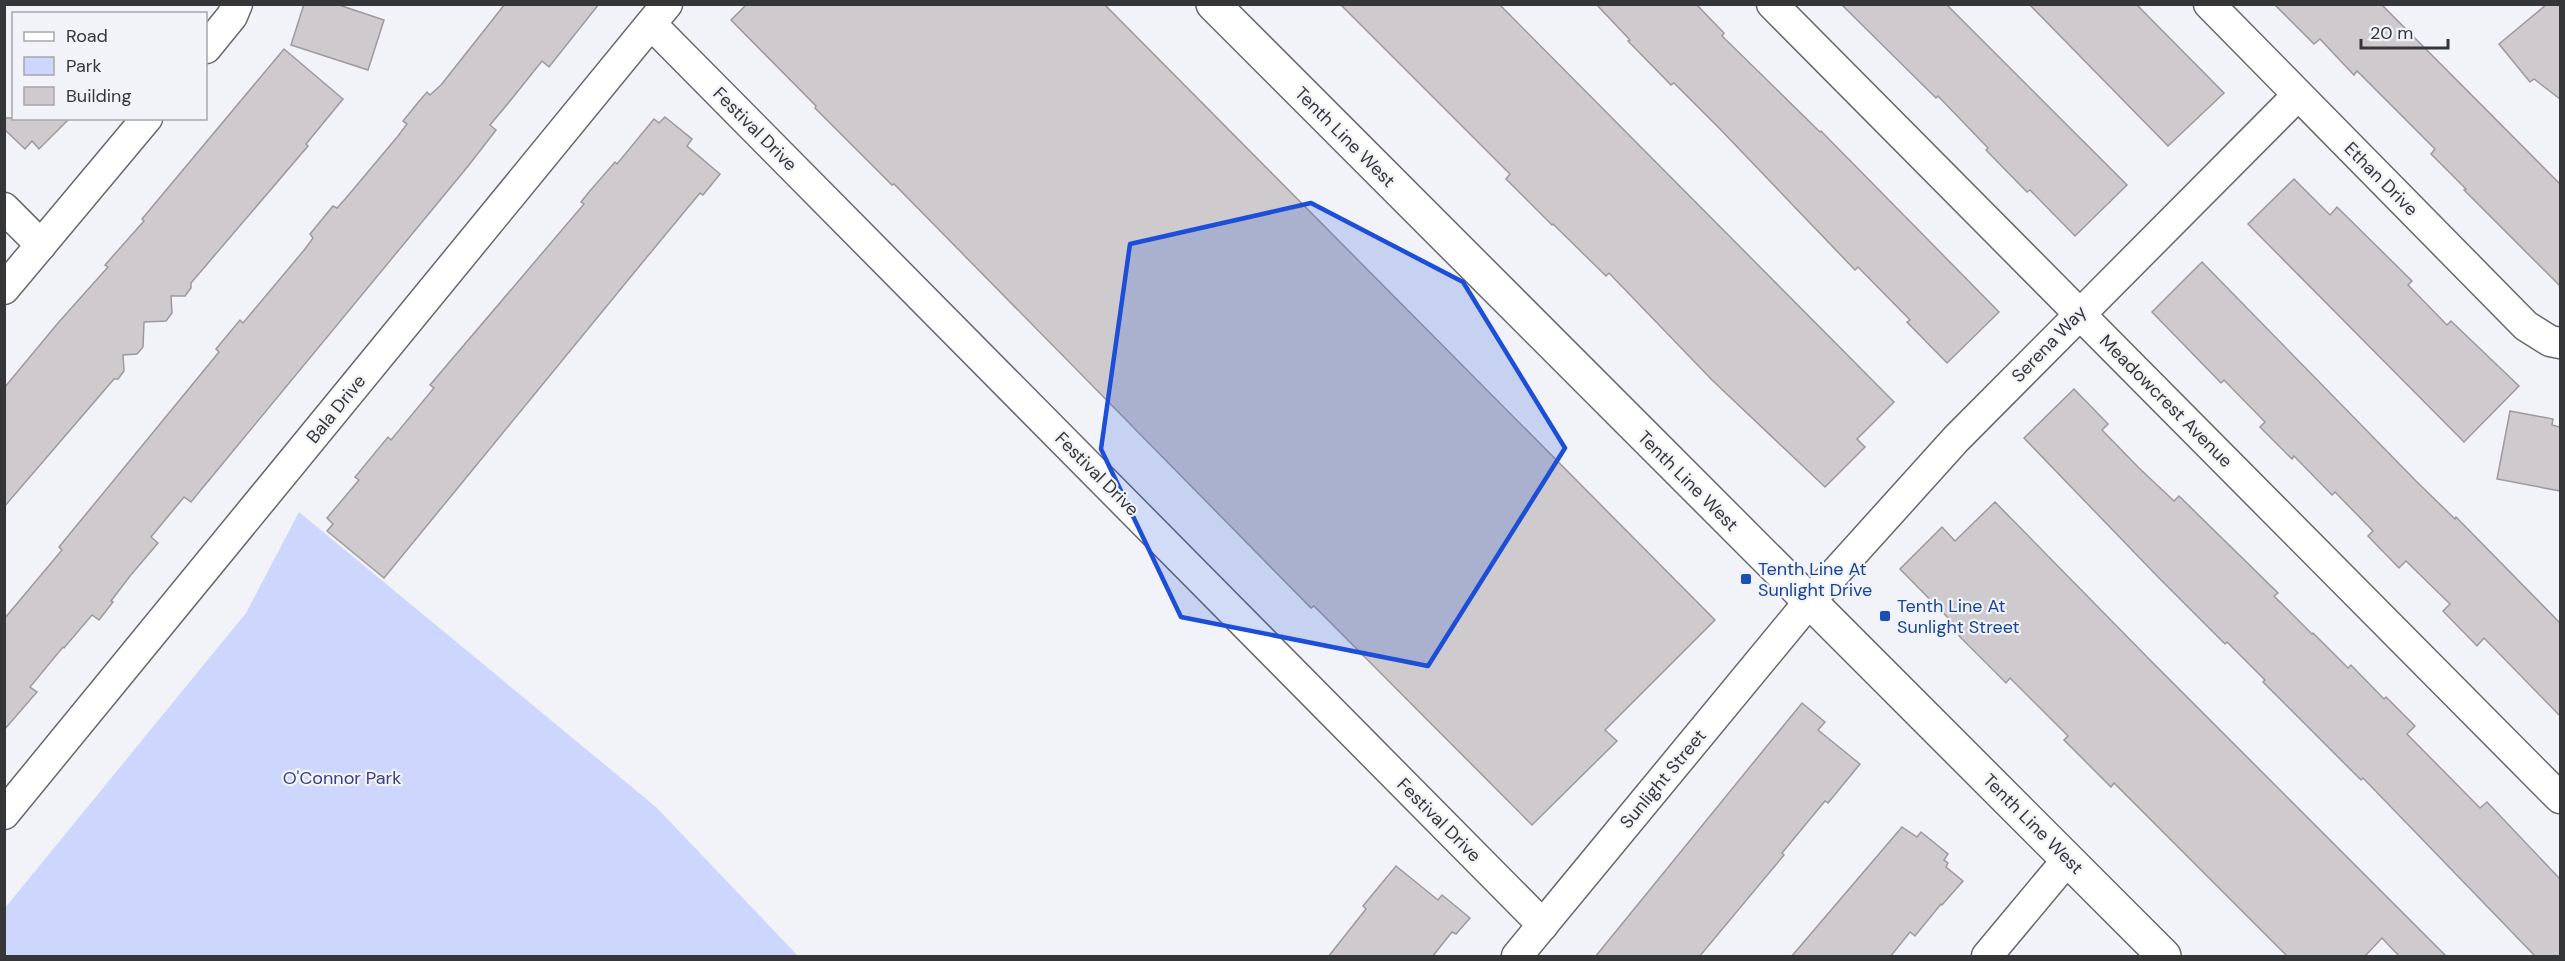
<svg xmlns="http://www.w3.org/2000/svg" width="2565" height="961" viewBox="0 0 2565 961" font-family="'DM Sans',sans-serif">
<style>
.green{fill:#cdd6fc}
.building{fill:#cecacd;stroke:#9d999c;stroke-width:1.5}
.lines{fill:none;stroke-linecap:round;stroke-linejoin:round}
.street-casing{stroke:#67686c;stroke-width:33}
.secondary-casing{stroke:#67686c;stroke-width:36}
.street{stroke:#fff;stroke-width:30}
.secondary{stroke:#fff;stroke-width:33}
.marked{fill:#1d4ed8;fill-opacity:0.2;stroke:#1d4ed8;stroke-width:4.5;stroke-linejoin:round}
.transit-dot{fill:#1a4fb4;stroke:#f2f3f8;stroke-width:2}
.labels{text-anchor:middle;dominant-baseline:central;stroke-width:4.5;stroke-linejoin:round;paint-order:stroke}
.street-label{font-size:18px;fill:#353638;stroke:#f2f3f8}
.transit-label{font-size:18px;fill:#164399;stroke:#f2f3f8;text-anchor:start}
.park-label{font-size:18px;fill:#373e82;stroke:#f2f3f8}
</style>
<rect width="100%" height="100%" fill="#f2f3f8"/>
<polygon class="green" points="299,512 656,807 798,956 5,956 5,908 246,613"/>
<g class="building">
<polygon points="304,4 336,4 384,20 368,70 291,45"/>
<polygon points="505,4 599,4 549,67 542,61 510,101 490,125 496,130 469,165 205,485 191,502 184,497 151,537 158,543 130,576 111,601 113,602 99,620 92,615 64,648 63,647 30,687 37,692 4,730 4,619 62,550 59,547 219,352 216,349 240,320 243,323 305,249 313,238 310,234 333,206 337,208 346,198 398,136 407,124 403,121 416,105 427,92 430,95 441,85"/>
<polygon points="747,4 1104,4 1715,620 1605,730 1617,741 1532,825 1314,606 1311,608 894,184 892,185 815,108 816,106 731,20"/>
<polygon points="1340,4 1499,4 1894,402 1857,439 1865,447 1825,487 1712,380 1609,273 1606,276 1553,224 1552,225 1506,179 1510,174"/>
<polygon points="1596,4 1696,4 1724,33 1722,36 1820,132 1821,131 1999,312 1947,363 1907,322 1910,320 1858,267 1855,270 1720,129 1674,83 1671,85 1628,41 1630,40"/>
<polygon points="1841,4 1946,4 2127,185 2075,236 2030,190 2027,192 1986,150 1988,148 1938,96 1936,98"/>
<polygon points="2029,4 2136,4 2224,93 2168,146"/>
<polygon points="2274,4 2381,4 2560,184 2560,286 2464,190 2466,189 2431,154 2435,149 2357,71 2354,75 2320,39 2314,44"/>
<polygon points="2547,4 2560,4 2560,99 2534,79 2530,82 2499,44"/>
<polygon points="284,49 343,99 306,144 308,146 191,283 191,288 185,296 171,296 172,313 166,321 144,322 143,347 137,354 123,355 124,371 118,379 114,379 4,507 4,388 58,323 108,267 105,265 144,221 142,219"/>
<polygon points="665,117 692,139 687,146 720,174 703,195 700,193 685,211 642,263 384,578 327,531 333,524 327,518 359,480 355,477 388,437 391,440 434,388 430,385 584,204 581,202 589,192 615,162 617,164 654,119 659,123"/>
<polygon points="4,118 70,118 39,149 32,141 25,149 4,129"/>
<polygon points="2294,179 2330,215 2337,207 2412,281 2408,285 2447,325 2451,321 2519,386 2464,442 2248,224"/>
<polygon points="2202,262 2416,481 2455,519 2456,517 2560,623 2560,716 2484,638 2477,646 2443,611 2450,604 2406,561 2399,568 2368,536 2373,531 2335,492 2332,495 2294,456 2292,459 2260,427 2265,422 2224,380 2221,383 2152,312"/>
<polygon points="2074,389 2108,424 2102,430 2139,468 2174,501 2179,496 2278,593 2274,596 2312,634 2313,633 2348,668 2351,665 2384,699 2386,697 2415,726 2407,734 2480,808 2487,802 2560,879 2560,957 2536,957 2363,778 2361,780 2263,682 2265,680 2227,642 2225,644 2158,577 2024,438"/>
<polygon points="2510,411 2553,419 2552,425 2560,427 2560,491 2497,479"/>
<polygon points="1995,502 2151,661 2447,957 2400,957 2382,938 2364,957 2288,957 2114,783 2111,787 2064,740 2068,736 2010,678 2006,683 1959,636 1962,632 1900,569 1942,527 1955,541"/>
<polygon points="1802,703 1825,722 1818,730 1860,764 1828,803 1825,801 1782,853 1784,855 1699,957 1595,957"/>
<polygon points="1902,827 1917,837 1921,832 1948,854 1944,860 1948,863 1946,867 1963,881 1942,905 1941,904 1915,936 1910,932 1890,957 1791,957"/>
<polygon points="1396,866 1438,900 1442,895 1470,918 1456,934 1452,932 1432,957 1328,957 1366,909 1363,906"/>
</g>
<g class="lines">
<g class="street-casing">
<g id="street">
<polyline points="1772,4 2560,798"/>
<polyline points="2209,4 2526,326 2550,341 2560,343"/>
<polyline points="651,24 1543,925"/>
<polyline points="206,48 232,16 237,4"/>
<polyline points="4,208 41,245"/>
<polyline points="4,289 147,118"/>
<polyline points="4,814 667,4"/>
<polyline points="1517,956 1809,602 1956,439 2298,95"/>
<polyline points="1987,956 2068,859"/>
</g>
</g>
<g class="secondary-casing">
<polyline id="secondary" points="1213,4 2164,956"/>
</g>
<use href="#street" class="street"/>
<use href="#secondary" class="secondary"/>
</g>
<path class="marked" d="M 1311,203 L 1463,282 L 1565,448 L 1428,666 L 1181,617 L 1101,449 L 1130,244 Z"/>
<g class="transit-dot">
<rect x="1740" y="573" width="12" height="12" rx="3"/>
<rect x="1879" y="610" width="12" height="12" rx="3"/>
</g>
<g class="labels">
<g class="street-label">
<text transform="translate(755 129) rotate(45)">Festival Drive</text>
<text transform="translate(1345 137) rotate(45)">Tenth Line West</text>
<text transform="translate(2381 179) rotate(45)">Ethan Drive</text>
<text transform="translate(2049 344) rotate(-46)">Serena Way</text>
<text transform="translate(2166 401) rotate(45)">Meadowcrest Avenue</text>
<text transform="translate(336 409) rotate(-51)">Bala Drive</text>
<text transform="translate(1097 474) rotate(45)">Festival Drive</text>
<text transform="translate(1688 481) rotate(45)">Tenth Line West</text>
<text transform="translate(1663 779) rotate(-50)">Sunlight Street</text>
<text transform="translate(1439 820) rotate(45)">Festival Drive</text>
<text transform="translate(2033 824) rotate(45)">Tenth Line West</text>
</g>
<g class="transit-label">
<text x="1758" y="569">Tenth Line At<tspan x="1758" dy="21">Sunlight Drive</tspan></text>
<text x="1897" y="606">Tenth Line At<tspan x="1897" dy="21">Sunlight Street</tspan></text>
</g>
<g class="park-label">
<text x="342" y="778">O'Connor Park</text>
</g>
</g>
<rect width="2565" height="961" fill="none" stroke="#353638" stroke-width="12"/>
<rect x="12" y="12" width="195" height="108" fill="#f2f3f8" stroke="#a6a7ab" stroke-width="1.5"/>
<rect x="24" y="32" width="30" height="9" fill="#ffffff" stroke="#a6a7ab" stroke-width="1.5"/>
<text x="66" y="42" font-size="18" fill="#353638">Road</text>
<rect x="24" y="57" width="30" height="18" fill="#cdd6fc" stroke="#a6a7ab" stroke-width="1.5"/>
<text x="66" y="72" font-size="18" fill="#353638">Park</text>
<rect x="24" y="87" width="30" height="18" fill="#cecacd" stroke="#a6a7ab" stroke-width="1.5"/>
<text x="66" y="102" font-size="18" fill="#353638">Building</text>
<path d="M2361 39v9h87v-9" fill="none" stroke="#353638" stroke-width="3"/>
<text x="2370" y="39" font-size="18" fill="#353638" stroke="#f2f3f8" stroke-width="4.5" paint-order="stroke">20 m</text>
</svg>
